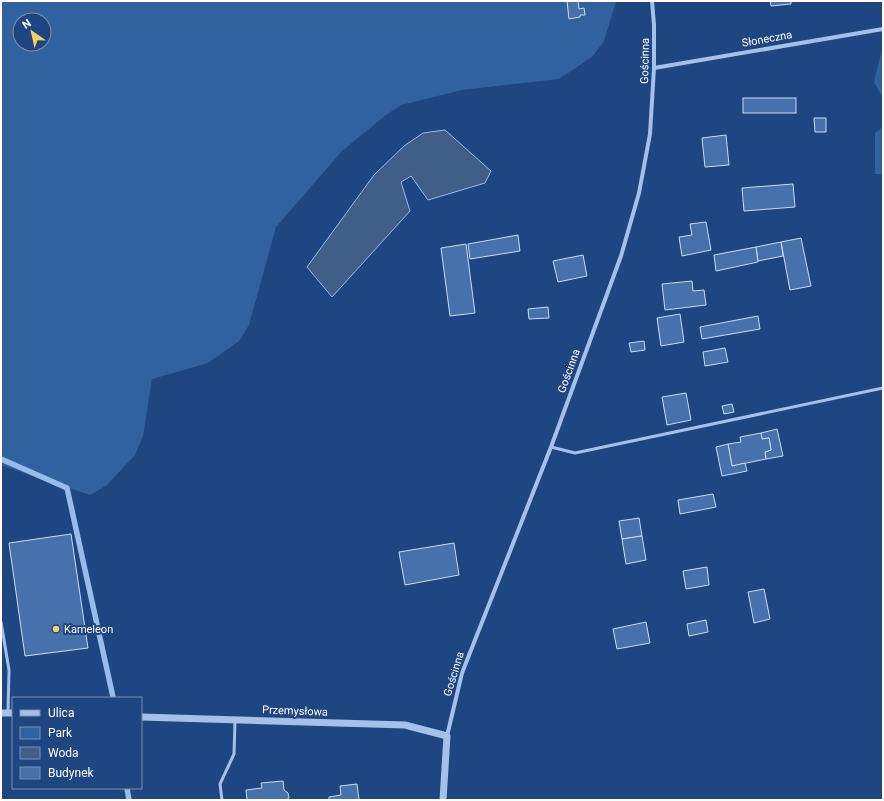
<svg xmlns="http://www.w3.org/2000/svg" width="884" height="801" viewBox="0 0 884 801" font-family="Roboto,sans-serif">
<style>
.green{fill:#32619f;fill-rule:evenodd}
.water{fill:#3f5e88;stroke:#97bcea}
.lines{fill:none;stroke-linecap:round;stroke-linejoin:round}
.stream{stroke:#97bcea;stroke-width:5.5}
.building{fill:#4771aa;stroke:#c8dcf6}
.service{stroke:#a3c1e9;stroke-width:3}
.minor{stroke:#a3c1e9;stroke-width:4}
.tertiary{stroke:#a3c1e9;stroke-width:7}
.poi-dot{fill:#f7cf63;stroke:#1e4781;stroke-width:1.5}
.labels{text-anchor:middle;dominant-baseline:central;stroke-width:4;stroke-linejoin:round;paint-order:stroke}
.street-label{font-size:11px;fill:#fff;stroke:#1e4781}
.poi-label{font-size:11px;fill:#fff;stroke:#1e4781;text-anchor:start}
</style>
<rect width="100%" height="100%" fill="#1e4781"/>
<g class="green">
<path d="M 1,1 L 616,1 L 604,41 L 592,57 L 559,79 L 462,90 L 401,105 L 386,115 L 342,151 L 276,227 L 249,325 L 239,341 L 208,363 L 152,379 L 143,436 L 135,455 L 107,485 L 90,495 L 1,465 ZM 20,20 L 44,20 L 44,44 L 20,44 Z"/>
<polygon points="883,53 883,98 874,82 881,54"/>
<polygon points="883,127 883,174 875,174 875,133"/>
</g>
<polygon class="water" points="445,130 491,171 485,183 428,200 411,176 401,182 410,211 332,297 307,267 374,175 404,146 423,133"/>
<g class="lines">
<g class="stream">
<polyline points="1,459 67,488 113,697"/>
<polyline points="127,788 129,800"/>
</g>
</g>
<g class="building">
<polygon points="567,1 578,1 579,9 584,8 585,15 580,15 580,17 569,19"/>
<polygon points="770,1 791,1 791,4 771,6"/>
<rect x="743" y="98" width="53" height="15"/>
<polygon points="814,118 826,118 826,132 815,132"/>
<polygon points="726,135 729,165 705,167 702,138"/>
<polygon points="793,184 795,207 744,211 742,188"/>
<polygon points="706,222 711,250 682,256 679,237 692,235 690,224"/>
<polygon points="518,235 520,251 470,259 468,244"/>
<polygon points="801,238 811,286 790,290 781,242"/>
<polygon points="781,242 783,256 758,261 756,247"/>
<polygon points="466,244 475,313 450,316 441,248"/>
<polygon points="756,247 758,262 716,271 714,255"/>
<polygon points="583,255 587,276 558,282 553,261"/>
<polygon points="692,281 693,291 704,290 706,305 665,310 662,284"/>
<polygon points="548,307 549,318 529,319 528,309"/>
<polygon points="680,314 684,342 661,346 657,318"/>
<polygon points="758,316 760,329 702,339 700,327"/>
<polygon points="644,341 645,350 631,352 629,343"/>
<polygon points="725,348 728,362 705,366 703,352"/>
<polygon points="686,393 691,420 667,425 662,397"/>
<polygon points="732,404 734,412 724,414 722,406"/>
<polygon points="777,429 783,456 766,459 765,452 771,450 769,438 762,439 761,433"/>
<polygon points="761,433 762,439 769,438 771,450 765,452 766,459 732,466 728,444 741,442 740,437"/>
<polygon points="728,444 732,466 745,463 747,471 722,476 716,447"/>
<polygon points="713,494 716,507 680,514 678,500"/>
<polygon points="639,518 642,536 622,539 619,521"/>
<polygon points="71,534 88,648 25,656 9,543"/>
<polygon points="642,536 646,560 626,564 622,539"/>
<polygon points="454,543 459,575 405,585 399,552"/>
<polygon points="707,567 709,585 686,589 683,571"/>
<polygon points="764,589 770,619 754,623 748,592"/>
<polygon points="706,620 708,632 689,636 687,624"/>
<polygon points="646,622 650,643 617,649 613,629"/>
<polygon points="283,781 284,790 288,793 289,798 286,800 247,800 246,790 262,788 261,783"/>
<polygon points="357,784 359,800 329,800 329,797 341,795 340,786"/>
</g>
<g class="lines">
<g class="service">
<polyline points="551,447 575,453 883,388"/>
<polyline points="1,622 9,670 8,713"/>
<polyline points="222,800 220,784 234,754 235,721"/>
</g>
<g class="minor">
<polyline points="654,68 883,29"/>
<polyline points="447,736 462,673 551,447 621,256 639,193 650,134 654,68 654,25 652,1"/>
</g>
<g class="tertiary">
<polyline points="1,713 13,713"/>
<polyline points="141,717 405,725 447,736 443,800"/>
</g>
</g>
<circle class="poi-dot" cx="56" cy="629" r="4"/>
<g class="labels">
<g class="street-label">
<text transform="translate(767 39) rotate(-10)">Słoneczna</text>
<text transform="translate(645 61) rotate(-89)">Gościnna</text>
<text transform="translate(569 371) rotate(-70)">Gościnna</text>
<text transform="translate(454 674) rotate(-73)">Gościnna</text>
<text transform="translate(295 711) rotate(2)">Przemysłowa</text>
</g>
<g class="poi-label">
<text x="64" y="629">Kameleon</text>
</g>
</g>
<rect width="884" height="801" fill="none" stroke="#ffffff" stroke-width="4"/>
<rect x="12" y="697" width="130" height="92" fill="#1e4781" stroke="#7891b3"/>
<rect x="20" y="710" width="20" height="6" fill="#a3c1e9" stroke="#7891b3"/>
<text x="48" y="717" font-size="12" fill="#ffffff">Ulica</text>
<rect x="20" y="727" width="20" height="12" fill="#32619f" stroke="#7891b3"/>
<text x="48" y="737" font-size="12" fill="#ffffff">Park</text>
<rect x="20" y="747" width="20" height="12" fill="#3f5e88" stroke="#7891b3"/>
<text x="48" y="757" font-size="12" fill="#ffffff">Woda</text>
<rect x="20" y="767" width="20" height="12" fill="#4771aa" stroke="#7891b3"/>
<text x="48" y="777" font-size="12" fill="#ffffff">Budynek</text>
<g transform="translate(32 32) rotate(326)"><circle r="19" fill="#1e4781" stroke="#7891b3"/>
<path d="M0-3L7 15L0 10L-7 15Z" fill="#f7cf63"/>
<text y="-6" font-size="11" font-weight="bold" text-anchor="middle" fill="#ffffff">N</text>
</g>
</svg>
